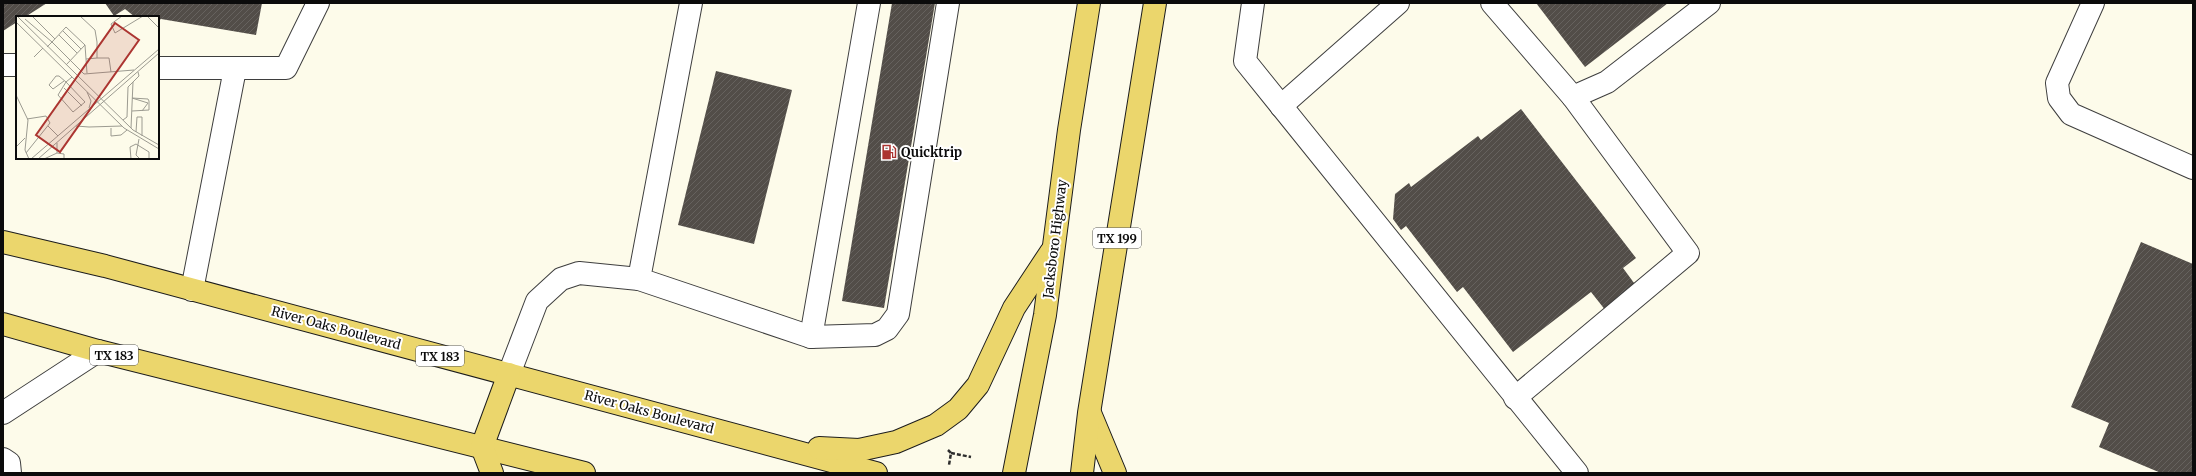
<svg xmlns="http://www.w3.org/2000/svg" width="2196" height="476" viewBox="0 0 2196 476" font-family="Merriweather,serif">
<style>
.building{fill:url(#building-hatch)}
.lines{fill:none;stroke-linecap:round;stroke-linejoin:round}
.minor-casing{stroke:#3e3e3e;stroke-width:24}
.major-casing{stroke:#1c1c1c;stroke-width:24}
.path{stroke:#2d2d2d;stroke-width:2.5;stroke-dasharray:4 2;stroke-linecap:butt}
.minor{stroke:#fff;stroke-width:22}
.major{stroke:#ebd66c;stroke-width:22}
.labels{text-anchor:middle;dominant-baseline:central;stroke-width:4;stroke-linejoin:round;paint-order:stroke}
.shield{fill:#fff;stroke:#545454;stroke-width:1}
.shield-label{font-size:12px;font-weight:bold;fill:#0b0b0b}
.poi-label{font-size:13px;font-weight:bold;fill:#0b0b0b;stroke:#fff;text-anchor:start}
.street-label{font-size:13px;fill:#0b0b0b;stroke:#fff}
.inset-road{fill:none;stroke:#9c9b91;stroke-width:1}
.view{fill:#ac3531;fill-opacity:0.15;stroke:#ac3531;stroke-width:2}
.inset-edge{fill:none;stroke:#0b0b0b;stroke-width:2}
</style>
<defs>
<pattern id="building-hatch" width="6" height="6" patternUnits="userSpaceOnUse"><rect width="6" height="6" fill="#524d48"/><path d="M-1 1l2-2M0 6l6-6M5 7l2-2" fill="none" stroke="#66625e"/></pattern>
</defs>
<rect width="100%" height="100%" fill="#fdfbea"/>
<g class="building">
<polygon points="3,3 47,3 25,17 17,17 17,22 3,31"/>
<polygon points="105,3 262,3 256,35 161,19 158,21 158,17 135,17 125,9 114,16"/>
<polygon points="892,3 935,3 884,308 842,301"/>
<polygon points="1536,3 1668,3 1585,67"/>
<polygon points="716,71 792,90 754,244 678,225"/>
<polygon points="1521,109 1636,258 1623,268 1637,287 1606,311 1591,292 1513,352 1463,287 1457,292 1406,226 1401,230 1393,219 1395,194 1409,183 1411,187 1478,136 1481,140"/>
<polygon points="2141,242 2193,264 2193,473 2161,473 2099,447 2109,423 2071,407"/>
</g>
<g class="lines">
<g class="minor-casing">
<g id="minor">
<polyline points="691,3 639,279 811,337 875,335 887,329 898,314 948,3"/>
<polyline points="1253,3 1245,61 1577,473"/>
<polyline points="1492,3 1573,97 1607,82 1709,3"/>
<polyline points="2093,3 2057,83 2059,98 2071,114 2193,168"/>
<polyline points="3,65 17,65"/>
<polyline points="158,68 286,68 318,3"/>
<polyline points="1281,106 1398,3"/>
<polyline points="192,290 235,69"/>
<polyline points="811,337 869,3"/>
<polyline points="509,374 537,301 561,279 579,273 639,279"/>
<polyline points="1515,398 1688,253 1573,97"/>
<polyline points="3,413 98,351"/>
<polyline points="3,459 9,463 10,473"/>
</g>
</g>
<g class="major-casing">
<g id="major">
<polyline points="3,242 105,266 876,473"/>
<polyline points="3,324 98,351 584,473"/>
<polyline points="1090,413 1115,473"/>
<polyline points="819,448 859,450 896,442 936,425 958,409 978,385 1014,308 1051,252"/>
<polyline points="492,473 482,447 509,374"/>
<polyline points="1014,473 1045,315 1069,130 1089,3"/>
<polyline points="1082,473 1089,413 1155,3"/>
</g>
</g>
<g class="path">
<polyline points="948,450 951,453 949,465"/>
<polyline points="951,453 971,457"/>
</g>
<use href="#minor" class="minor"/>
<use href="#major" class="major"/>
</g>
<defs>
<g id="fuel-bare" transform="scale(1.2)"><path d="M-5.5-6h7V0h2V4h1.3V-2.5L3-4.5l.8-.8L6-3V5H2.5V1h-1V6h-7ZM-4.2-4.7v3.2H.2V-4.7Z" fill="#ac3531" stroke="#fff" stroke-width="2.5" paint-order="stroke"/></g>
</defs>
<g fill-rule="evenodd">
<use href="#fuel-bare" x="889" y="152"/>
</g>
<g class="labels">
<g class="shield">
<rect x="1093" y="228" width="48" height="20" rx="3"/>
<rect x="90" y="345" width="48" height="20" rx="3"/>
<rect x="416" y="346" width="48" height="20" rx="3"/>
</g>
<g class="shield-label">
<text x="1117" y="238">TX 199</text>
<text x="114" y="355">TX 183</text>
<text x="440" y="356">TX 183</text>
</g>
<g class="poi-label">
<text x="901" y="152">Quicktrip</text>
</g>
<g class="street-label">
<text transform="translate(1055 239) rotate(-83)">Jacksboro Highway</text>
<text transform="translate(336 328) rotate(15)">River Oaks Boulevard</text>
<text transform="translate(649 412) rotate(15)">River Oaks Boulevard</text>
</g>
</g>
<g transform="translate(16 16)">
<rect width="143" height="143" fill="#fdfbea"/>
<path class="inset-road" d="M 1,0 L 117,114 L 143,129M 16,0 L 39,23M 64,0 L 79,14 L 81,26 L 81,42 L 70,43 L 71,57M 106,0 L 95,8 L 99,17 L 127,0M 131,0 L 143,12M 9,3 L 36,26 L 50,11 L 69,29 L 50,49M 0,6 L 108,112 L 143,133M 47,15 L 65,33M 43,19 L 61,37M 69,29 L 70,43M 31,31 L 36,26 L 68,58 L 118,54M 18,41 L 27,32M 81,42 L 93,42 L 95,56M 48,65 L 37,73 L 33,69 L 40,60 L 43,60 L 50,66 L 56,61M 50,66 L 69,86 L 57,96 L 42,79 ZM 48,72 L 66,90M 71,76 L 75,85 L 73,92M 0,79 L 12,104 L 9,134 L 13,143M 116,82 L 132,87 L 126,95M 116,95 L 133,94 L 133,85 L 132,83 L 116,82M 107,104 L 111,101 L 112,71 L 123,60 L 122,56M 32,110 L 42,120M 60,110 L 73,111M 73,111 L 106,110M 95,112 L 95,120 L 105,119 L 111,114M 115,112 L 117,66M 120,116 L 121,101 L 126,101 L 126,120M 123,123 L 120,139 L 124,143M 120,128 L 133,136 L 133,143M 0,131 L 9,122M 10,137 L 34,107 L 30,100 L 11,103M 41,137 L 48,138 L 48,143M 15,143 L 143,33M 22,143 L 143,37M 28,143 L 41,137 L 41,127M 115,143 L 114,131 L 120,128"/>
<path class="view" d="M 99,7 L 123,24 L 44,136 L 20,119 Z"/>
<rect width="143" height="143" class="inset-edge"/>
</g>
<rect width="2196" height="476" fill="none" stroke="#0b0b0b" stroke-width="8"/>
</svg>
